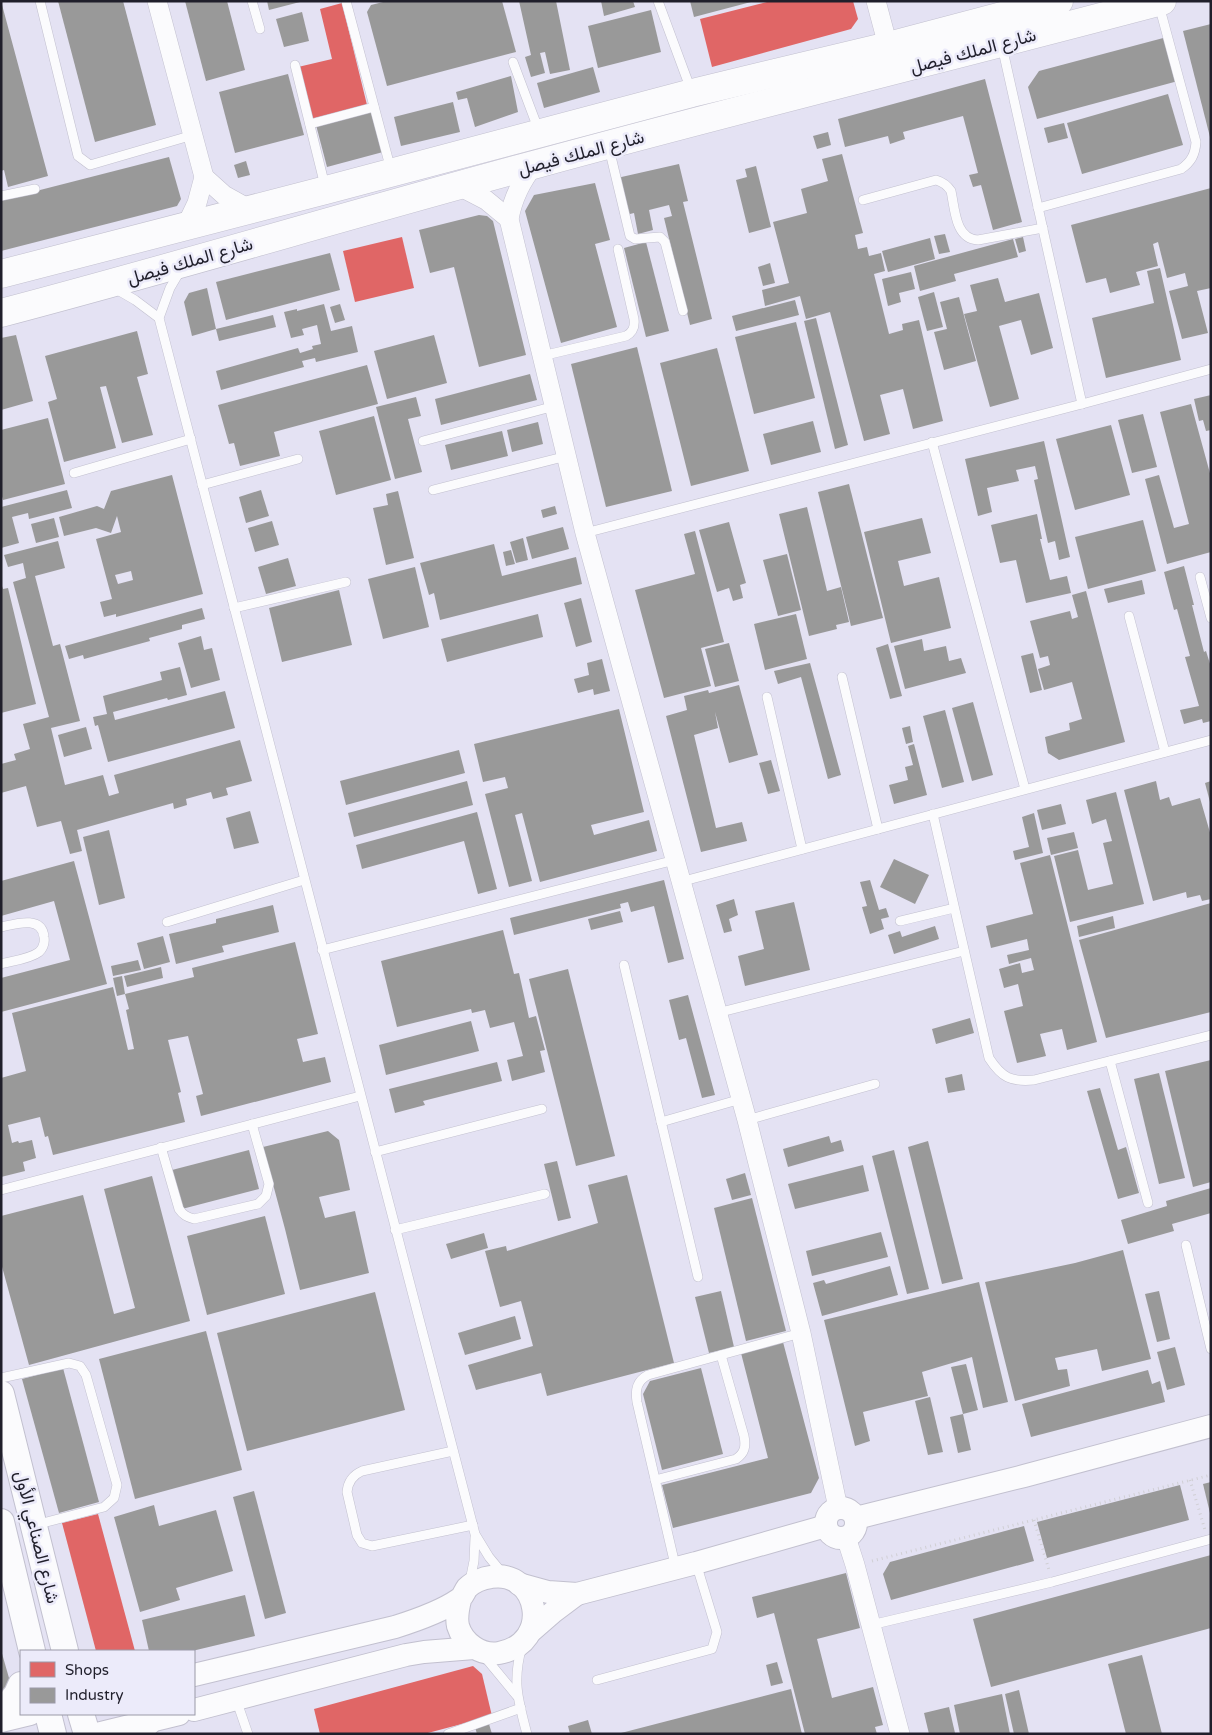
<svg xmlns="http://www.w3.org/2000/svg" width="1212" height="1735" viewBox="0 0 1212 1735" font-family="'Varela Round',Vazirmatn,sans-serif">
<style>
.shops{fill:#e06666}
.industry{fill:#999;fill-rule:evenodd}
.lines{fill:none;stroke-linecap:round;stroke-linejoin:round}
.service-casing{stroke:#c2c0cf;stroke-width:10}
.minor-casing{stroke:#c2c0cf;stroke-width:20}
.tertiary-casing{stroke:#c2c0cf;stroke-width:24}
.secondary-casing{stroke:#c2c0cf;stroke-width:28}
.primary-casing{stroke:#c2c0cf;stroke-width:29}
.path{stroke:#d0cfd4;stroke-width:3;stroke-dasharray:1 4;stroke-linecap:butt}
.service{stroke:#fbfbfd;stroke-width:9}
.minor{stroke:#fbfbfd;stroke-width:19}
.tertiary{stroke:#fbfbfd;stroke-width:22}
.secondary{stroke:#fbfbfd;stroke-width:26}
.primary{stroke:#fbfbfd;stroke-width:28}
.labels{text-anchor:middle;dominant-baseline:central;stroke-width:5;stroke-linejoin:round;paint-order:stroke}
.street-label{font-size:18px;fill:#201f2b;stroke:#ecebfa}
</style>
<rect width="100%" height="100%" fill="#e4e2f3"/>
<g class="shops">
<polygon points="771,1 853,1 858,19 851,29 712,67 700,19"/>
<polygon points="342,3 367,105 311,119 298,67 332,59 320,9"/>
<polygon points="402,237 414,288 355,302 343,251"/>
<polygon points="98,1514 135,1651 96,1651 62,1523"/>
<polygon points="473,1666 482,1674 492,1716 424,1734 320,1734 314,1709"/>
</g>
<g class="industry">
<polygon points="1,1 48,176 8,187 4,170 1,171"/>
<polygon points="58,1 123,1 156,125 95,142"/>
<polygon points="185,1 227,1 245,70 206,81"/>
<polygon points="267,1 300,1 300,2 269,10"/>
<polygon points="387,1 502,1 516,52 387,86 367,12 371,5"/>
<polygon points="519,1 556,1 570,70 550,74 545,52 540,53 545,73 531,77 525,57 531,55"/>
<polygon points="601,1 633,1 635,7 604,16"/>
<polygon points="690,1 750,1 751,2 694,17"/>
<polygon points="651,10 661,52 598,68 588,26"/>
<polygon points="302,12 309,41 284,47 276,19"/>
<polygon points="1211,24 1211,137 1210,137 1183,31"/>
<polygon points="1167,37 1178,81 1037,119 1028,87 1039,71"/>
<polygon points="593,67 600,92 544,108 537,83"/>
<polygon points="288,74 304,135 235,153 219,92"/>
<polygon points="511,76 518,112 475,127 467,98 458,100 456,92"/>
<polygon points="985,79 1022,222 993,230 981,185 973,187 969,175 978,173 963,116 903,132 905,139 890,144 888,136 845,147 838,119"/>
<polygon points="1168,94 1183,145 1082,174 1067,123"/>
<polygon points="453,102 460,132 401,146 394,117"/>
<polygon points="371,110 383,152 327,167 316,125"/>
<polygon points="1064,123 1068,138 1048,143 1044,128"/>
<polygon points="828,132 831,145 817,149 813,136"/>
<polygon points="842,154 863,233 855,235 858,249 867,247 869,256 881,253 885,271 874,274 889,334 903,330 902,324 919,320 943,421 913,429 903,389 880,395 890,434 864,441 830,312 806,319 800,296 765,306 762,290 789,283 773,222 807,213 801,189 828,181 822,159"/>
<polygon points="169,157 181,199 177,206 1,251 1,200"/>
<polygon points="246,161 250,175 238,178 234,165"/>
<polygon points="679,164 688,201 683,202 712,319 690,325 664,218 672,216 669,205 649,210 653,230 638,234 634,213 626,215 617,178"/>
<polygon points="756,166 771,227 749,233 736,180 747,177 745,169"/>
<polygon points="595,183 610,240 595,244 617,327 561,343 525,211 534,195"/>
<polygon points="1211,188 1211,288 1197,291 1208,333 1182,339 1169,291 1188,286 1185,273 1167,278 1158,242 1153,244 1158,266 1136,272 1140,285 1110,293 1106,278 1086,283 1071,225"/>
<polygon points="479,215 487,216 493,221 526,355 479,367 454,267 430,273 419,230"/>
<polygon points="945,234 950,252 939,254 934,236"/>
<polygon points="1023,237 1026,251 1019,253 1015,239"/>
<polygon points="930,238 935,259 888,272 882,251"/>
<polygon points="1013,239 1018,257 954,274 956,281 920,291 914,266"/>
<polygon points="646,242 669,331 646,337 624,248"/>
<polygon points="330,253 340,290 226,320 216,282"/>
<polygon points="770,263 775,283 763,286 758,267"/>
<polygon points="1160,268 1181,360 1106,378 1092,318 1154,303 1147,271"/>
<polygon points="911,272 915,289 899,293 901,302 888,306 882,279"/>
<polygon points="998,278 1005,302 1039,293 1053,348 1031,355 1021,320 999,326 1019,399 990,407 964,314 977,311 970,285"/>
<polygon points="207,288 216,329 192,336 184,302 189,293"/>
<polygon points="934,292 943,327 927,331 918,297"/>
<polygon points="959,297 976,361 944,370 934,332 947,329 940,302"/>
<polygon points="795,300 799,315 736,331 732,316"/>
<polygon points="324,304 331,331 352,326 358,352 316,362 315,358 302,361 304,367 221,390 216,371 298,348 300,353 313,349 312,346 321,344 317,325 302,329 304,335 291,338 284,312 297,309 297,311"/>
<polygon points="340,304 345,320 335,323 330,307"/>
<polygon points="273,315 276,327 219,341 216,329"/>
<polygon points="816,318 848,445 835,449 804,321"/>
<polygon points="796,322 815,398 754,414 735,337"/>
<polygon points="137,331 148,374 137,377 153,435 122,443 106,386 100,387 116,448 64,462 48,402 57,399 45,356"/>
<polygon points="16,335 33,401 1,410 1,338"/>
<polygon points="434,335 447,383 387,399 374,351"/>
<polygon points="637,347 672,491 606,507 571,364"/>
<polygon points="717,348 749,471 691,486 660,363"/>
<polygon points="367,365 378,404 274,432 280,456 240,466 234,443 229,444 218,405"/>
<polygon points="530,374 537,400 441,425 435,399"/>
<polygon points="1211,395 1211,430 1206,431 1203,420 1199,421 1194,399"/>
<polygon points="416,397 421,416 408,419 422,472 395,479 376,407"/>
<polygon points="1191,404 1211,477 1211,552 1167,564 1145,479 1159,475 1174,528 1189,524 1160,412"/>
<polygon points="1143,414 1157,467 1132,473 1118,420"/>
<polygon points="374,416 391,480 336,495 319,431"/>
<polygon points="48,418 65,484 3,500 1,493 1,430"/>
<polygon points="813,421 821,452 771,465 763,434"/>
<polygon points="538,422 543,444 512,452 507,430"/>
<polygon points="1111,425 1130,495 1075,510 1056,439"/>
<polygon points="502,431 508,456 451,470 445,445"/>
<polygon points="1044,441 1070,557 1059,560 1055,541 1048,543 1034,480 1038,479 1035,466 1016,470 1019,481 987,488 992,512 978,516 965,459"/>
<path d="M 172,475 L 203,594 L 116,617 L 116,614 L 104,617 L 100,602 L 112,599 L 96,539 L 121,532 L 117,516 L 111,533 L 96,528 L 64,536 L 59,517 L 97,506 L 104,509 L 111,491 ZM 131,571 L 133,580 L 118,584 L 115,575 Z"/>
<polygon points="849,484 883,618 851,626 818,492"/>
<polygon points="67,490 72,508 29,519 28,513 12,517 19,543 1,548 1,507"/>
<polygon points="261,490 269,516 246,523 239,497"/>
<polygon points="398,491 414,558 386,565 373,508 388,505 386,494"/>
<polygon points="555,506 557,514 543,518 541,510"/>
<polygon points="807,507 827,591 841,587 849,622 836,625 837,629 809,636 779,514"/>
<polygon points="1037,514 1042,539 1040,539 1050,580 1067,576 1071,593 1026,603 1016,560 1000,563 991,525"/>
<polygon points="54,518 59,537 36,543 31,524"/>
<polygon points="922,518 931,553 898,561 904,586 939,577 951,628 891,643 864,532"/>
<polygon points="1143,520 1156,571 1088,589 1075,537"/>
<polygon points="272,521 279,545 255,552 248,528"/>
<polygon points="729,522 746,583 740,585 743,598 733,601 729,588 717,592 699,530"/>
<polygon points="563,527 569,549 532,559 526,537"/>
<polygon points="695,531 724,642 701,648 711,686 664,698 635,590 695,574 684,534"/>
<polygon points="523,538 528,560 516,563 510,542"/>
<polygon points="58,541 65,568 35,576 53,646 60,644 80,721 51,728 65,785 103,775 109,796 119,793 114,775 240,740 252,781 226,788 228,795 213,799 211,792 186,799 187,805 174,809 173,803 77,830 82,851 70,854 61,821 37,827 26,786 1,793 1,764 16,760 14,754 30,749 23,724 49,717 13,582 26,578 23,563 8,567 4,555"/>
<polygon points="494,544 502,576 576,557 582,584 440,620 434,593 429,595 420,563"/>
<polygon points="511,550 515,564 506,566 503,552"/>
<polygon points="787,554 801,610 778,616 763,560"/>
<polygon points="288,558 296,586 266,594 258,567"/>
<polygon points="1184,566 1194,605 1192,605 1204,652 1206,651 1211,667 1211,721 1203,723 1202,719 1184,724 1180,710 1199,706 1185,657 1190,656 1177,609 1174,610 1164,572"/>
<polygon points="415,567 429,627 383,639 368,579"/>
<polygon points="1142,580 1145,594 1108,603 1104,589"/>
<polygon points="1,583 3,589 8,588 36,704 1,713"/>
<polygon points="339,590 352,645 282,662 269,608"/>
<polygon points="1086,591 1125,742 1059,760 1048,753 1045,737 1070,730 1069,723 1082,719 1072,682 1044,690 1038,669 1050,665 1048,656 1040,658 1030,621 1070,611 1072,619 1078,617 1072,595"/>
<polygon points="581,598 592,642 576,647 564,603"/>
<polygon points="202,608 205,619 182,625 182,629 149,638 150,641 84,659 83,655 69,659 65,646"/>
<polygon points="538,614 543,637 447,662 441,639"/>
<polygon points="796,614 807,659 765,670 754,624"/>
<polygon points="201,636 204,650 212,648 220,680 191,688 178,643"/>
<polygon points="922,639 924,651 946,646 949,661 961,658 966,673 905,689 894,646"/>
<polygon points="729,643 739,681 715,687 705,649"/>
<polygon points="888,644 902,696 890,699 876,648"/>
<polygon points="1033,653 1042,690 1030,693 1021,656"/>
<polygon points="602,659 610,691 594,695 593,689 578,693 574,679 589,675 587,663"/>
<polygon points="810,663 841,775 828,779 801,677 778,684 774,671"/>
<polygon points="180,667 187,695 168,700 167,698 113,712 115,720 225,691 235,728 108,762 98,725 95,726 93,717 107,714 103,696 162,680 160,672"/>
<polygon points="739,685 758,755 729,763 715,712 718,728 694,735 716,828 742,822 747,841 701,852 666,716 687,710 684,696 708,690 709,693"/>
<polygon points="973,702 993,775 972,781 952,708"/>
<polygon points="619,709 644,812 591,825 594,835 649,820 657,851 540,882 522,813 515,815 532,881 509,887 485,794 508,788 505,777 483,782 474,744"/>
<polygon points="945,710 964,782 942,788 923,716"/>
<polygon points="910,726 913,742 906,744 902,728"/>
<polygon points="86,727 92,749 64,757 58,735"/>
<polygon points="914,744 927,795 894,804 889,785 908,780 905,767 913,765 908,746"/>
<polygon points="459,750 465,773 346,805 340,781"/>
<polygon points="771,760 780,791 768,794 759,763"/>
<polygon points="467,781 473,805 354,837 348,813"/>
<polygon points="1156,781 1160,800 1169,797 1172,806 1200,798 1211,836 1211,899 1202,901 1200,895 1187,898 1186,892 1153,901 1124,790"/>
<polygon points="1211,781 1211,802 1210,802 1205,783"/>
<polygon points="1116,792 1144,904 1070,922 1054,856 1078,850 1088,890 1113,884 1103,843 1112,841 1106,819 1092,824 1086,800"/>
<polygon points="1061,804 1066,824 1042,830 1037,810"/>
<polygon points="250,811 259,843 234,849 226,818"/>
<polygon points="477,812 497,889 478,894 464,841 362,869 356,845"/>
<polygon points="1034,813 1043,853 1015,860 1013,851 1029,847 1022,817"/>
<polygon points="109,830 125,898 99,905 83,837"/>
<polygon points="1074,832 1078,848 1051,855 1047,838"/>
<polygon points="1050,855 1097,1042 1067,1050 1062,1029 1040,1034 1046,1056 1017,1063 1004,1011 1023,1006 1018,984 1004,988 999,969 1020,963 1022,973 1034,970 1031,958 1009,964 1007,955 1029,950 1027,939 991,948 986,926 1033,914 1020,863"/>
<polygon points="894,859 929,875 915,904 880,887"/>
<polygon points="74,861 107,984 1,1012 1,978 70,960 54,901 1,916 1,881"/>
<polygon points="664,880 684,959 668,963 654,906 631,912 628,902 620,904 621,908 514,935 510,918"/>
<polygon points="870,880 879,910 886,908 889,917 881,919 884,929 870,934 862,907 867,906 860,882"/>
<polygon points="734,899 738,915 729,919 732,931 724,933 716,905"/>
<polygon points="794,902 810,970 745,986 738,956 764,949 755,911"/>
<polygon points="1211,903 1211,1012 1106,1038 1079,940"/>
<polygon points="273,905 279,932 222,946 224,952 176,964 169,934 216,923 216,919"/>
<polygon points="620,911 623,922 591,930 588,919"/>
<polygon points="1113,916 1115,928 1079,937 1077,926"/>
<polygon points="935,926 939,939 894,954 888,935 900,931 902,937"/>
<polygon points="503,930 514,974 519,973 529,1018 536,1016 545,1050 540,1051 545,1072 512,1081 507,1060 523,1056 514,1022 490,1028 485,1010 472,1013 471,1009 397,1027 381,961"/>
<polygon points="163,936 170,962 144,969 137,943"/>
<polygon points="295,942 318,1034 297,1039 303,1062 325,1057 331,1082 201,1116 196,1096 203,1094 188,1036 168,1040 181,1092 178,1093 185,1122 53,1155 48,1136 45,1137 40,1117 8,1125 12,1143 18,1141 19,1143 32,1140 36,1158 23,1162 25,1171 1,1177 1,1078 26,1071 12,1013 113,987 128,1050 134,1049 126,1010 129,1009 125,994 194,977 192,968"/>
<polygon points="138,960 141,970 113,976 111,966"/>
<polygon points="161,967 163,978 127,987 124,976"/>
<polygon points="568,969 615,1156 576,1166 529,979"/>
<polygon points="122,976 125,994 117,996 113,978"/>
<polygon points="688,995 715,1095 702,1098 686,1038 679,1040 669,1000"/>
<polygon points="970,1018 974,1033 936,1044 932,1029"/>
<polygon points="471,1021 479,1051 386,1075 379,1045"/>
<polygon points="1211,1060 1211,1182 1193,1187 1165,1071"/>
<polygon points="497,1062 502,1081 423,1101 425,1105 395,1113 389,1089"/>
<polygon points="1159,1073 1185,1178 1159,1184 1134,1079"/>
<polygon points="962,1074 965,1090 948,1093 945,1078"/>
<polygon points="1100,1088 1118,1150 1126,1147 1139,1193 1118,1199 1087,1091"/>
<polygon points="328,1131 339,1140 350,1190 319,1197 325,1218 355,1211 369,1273 300,1290 285,1229 263,1147"/>
<polygon points="829,1136 831,1143 841,1140 844,1151 788,1167 783,1149"/>
<polygon points="928,1141 963,1279 942,1284 908,1147"/>
<polygon points="249,1150 259,1189 182,1209 172,1170"/>
<polygon points="894,1150 929,1289 907,1294 872,1156"/>
<polygon points="557,1161 571,1218 558,1221 544,1164"/>
<polygon points="863,1165 869,1191 795,1209 788,1184"/>
<polygon points="745,1173 751,1195 732,1200 726,1179"/>
<polygon points="627,1175 674,1363 547,1396 541,1373 476,1390 468,1365 533,1346 521,1301 500,1307 485,1251 506,1246 507,1251 598,1223 588,1185"/>
<polygon points="152,1176 190,1321 29,1365 1,1263 1,1216 83,1195 114,1314 135,1308 104,1189"/>
<polygon points="1211,1188 1211,1213 1172,1224 1174,1231 1128,1244 1121,1220 1167,1206 1166,1201"/>
<polygon points="752,1198 786,1331 746,1341 714,1208"/>
<polygon points="265,1216 285,1294 207,1315 187,1236"/>
<polygon points="881,1232 888,1257 812,1276 806,1251"/>
<polygon points="484,1233 488,1248 451,1259 446,1244"/>
<polygon points="1123,1250 1151,1359 1102,1371 1097,1349 1055,1358 1058,1370 1067,1369 1070,1386 1015,1401 985,1282 1075,1263"/>
<polygon points="890,1266 898,1295 822,1316 813,1283 824,1280 826,1284"/>
<polygon points="979,1282 1008,1402 983,1408 972,1357 922,1372 928,1396 863,1412 870,1441 855,1446 824,1320"/>
<polygon points="721,1291 734,1347 709,1353 695,1297"/>
<polygon points="1159,1291 1170,1339 1157,1342 1145,1294"/>
<polygon points="375,1292 405,1410 247,1451 217,1333"/>
<polygon points="515,1316 521,1339 465,1355 458,1333"/>
<polygon points="206,1331 242,1470 135,1499 99,1359"/>
<polygon points="783,1342 819,1478 811,1493 673,1528 662,1485 768,1458 741,1353"/>
<polygon points="1175,1347 1185,1385 1167,1390 1157,1352"/>
<polygon points="966,1364 978,1410 963,1414 971,1450 958,1453 950,1417 963,1414 951,1367"/>
<polygon points="63,1368 99,1502 59,1513 22,1379"/>
<polygon points="701,1368 723,1454 662,1470 643,1394 650,1381"/>
<polygon points="1148,1370 1152,1384 1160,1381 1165,1402 1031,1437 1022,1404"/>
<polygon points="930,1397 943,1452 928,1455 915,1401"/>
<polygon points="1211,1482 1211,1513 1210,1513 1203,1484"/>
<polygon points="1180,1485 1189,1520 1047,1558 1037,1522"/>
<polygon points="254,1491 286,1613 265,1619 233,1497"/>
<polygon points="154,1505 159,1526 216,1510 233,1571 176,1588 180,1600 140,1612 114,1517"/>
<polygon points="1024,1526 1034,1561 891,1600 883,1574 890,1562"/>
<polygon points="1211,1555 1211,1628 991,1687 973,1619"/>
<polygon points="846,1573 860,1628 817,1639 832,1698 873,1687 883,1725 875,1727 877,1734 805,1734 774,1613 757,1618 752,1597"/>
<polygon points="245,1595 255,1636 192,1651 149,1651 142,1620"/>
<polygon points="1,1650 11,1685 1,1701"/>
<polygon points="1142,1655 1162,1734 1126,1734 1108,1664"/>
<polygon points="777,1662 783,1683 771,1686 766,1665"/>
<polygon points="791,1689 802,1734 621,1734 621,1733"/>
<polygon points="1019,1690 1029,1734 1014,1734 1005,1694"/>
<polygon points="1002,1694 1010,1734 960,1734 954,1705"/>
<polygon points="949,1707 955,1733 929,1734 924,1713"/>
<polygon points="588,1720 592,1734 570,1734 568,1726"/>
<polygon points="489,1724 492,1734 477,1734 475,1727"/>
</g>
<g class="lines">
<g class="service-casing">
<g id="service">
<polyline points="40,1 78,156 90,165 193,135"/>
<polyline points="252,1 260,29"/>
<polyline points="346,1 391,170"/>
<polyline points="658,1 691,90"/>
<polyline points="1002,46 1082,404"/>
<polyline points="513,62 539,131"/>
<polyline points="295,65 325,186"/>
<polyline points="310,124 374,107"/>
<polyline points="609,148 630,236 635,239 660,237 665,242 683,311"/>
<polyline points="1,196 35,189"/>
<path d="M 863,200 L 936,180 C 943,182 947,185 951,191 C 955,209 955,239 978,240 L 1043,228"/>
<path d="M 1038,208 L 1181,169 C 1191,162 1195,155 1196,142 L 1159,5"/>
<polyline points="180,271 170,288 159,318 475,1534 489,1557 503,1574"/>
<polyline points="116,289 135,300 159,318"/>
<path d="M 542,356 L 626,336 C 633,332 635,327 634,319 L 618,249"/>
<polyline points="423,441 555,406"/>
<polyline points="932,442 1025,789"/>
<polyline points="74,473 191,439"/>
<polyline points="202,485 298,459"/>
<polyline points="433,490 567,456"/>
<polyline points="585,533 1082,404 1211,369"/>
<polyline points="1200,577 1211,618"/>
<polyline points="234,608 346,582"/>
<polyline points="1129,616 1165,752"/>
<polyline points="842,677 878,829"/>
<polyline points="767,697 802,849"/>
<path d="M 933,814 L 989,1058 C 1002,1078 1011,1082 1034,1080 L 1211,1035"/>
<polyline points="680,882 1211,740"/>
<polyline points="900,921 954,908"/>
<polyline points="167,922 304,880"/>
<path d="M 1,927 C 15,924 42,915 44,937 C 45,943 43,948 39,952 C 30,959 12,961 1,964"/>
<polyline points="322,950 675,860"/>
<polyline points="624,965 698,1277"/>
<polyline points="717,1013 964,951"/>
<polyline points="1110,1061 1148,1203"/>
<polyline points="747,1120 875,1084"/>
<polyline points="661,1122 741,1099"/>
<path d="M 161,1147 L 179,1209 C 183,1215 187,1217 194,1219 L 258,1204 L 266,1196 L 269,1184 L 252,1124"/>
<polyline points="375,1152 542,1109"/>
<polyline points="1,1190 360,1096"/>
<polyline points="395,1230 545,1194"/>
<polyline points="1186,1245 1211,1349"/>
<polyline points="1,1378 69,1363 80,1366 86,1375 117,1485 114,1498 104,1507 35,1525"/>
<path d="M 453,1451 L 362,1471 C 353,1475 348,1481 347,1492 L 357,1535 L 362,1543 L 372,1546 L 473,1525"/>
<path d="M 655,1480 L 736,1459 C 745,1453 746,1446 744,1436 L 721,1355"/>
<path d="M 676,1569 L 637,1402 C 635,1389 637,1381 648,1375 L 801,1333"/>
<polyline points="470,1581 474,1561 475,1537"/>
<polyline points="871,1625 1052,1582 1211,1539"/>
<path d="M 522,1646 C 512,1681 518,1700 527,1734"/>
<polyline points="484,1656 517,1696"/>
<polyline points="597,1680 712,1649 717,1632 696,1563"/>
<polyline points="236,1699 248,1734"/>
<polyline points="448,1734 521,1708"/>
</g>
</g>
<g class="minor-casing">
<g id="minor">
<polyline points="157,1 204,177 197,203 186,226"/>
<polyline points="876,1 888,46"/>
<path d="M 535,164 C 521,181 513,197 509,219 L 585,533 L 747,1120 L 801,1333 L 838,1508"/>
<polyline points="204,177 224,195 251,210"/>
<polyline points="459,186 486,200 509,219"/>
<polyline points="846,1537 855,1565 900,1734"/>
</g>
</g>
<g class="tertiary-casing">
<g id="tertiary">
<circle cx="841" cy="1523" r="15"/>
<polyline points="856,1518 1024,1476 1211,1426"/>
<polyline points="519,1584 548,1592 577,1594 696,1563 826,1526"/>
<polyline points="530,1632 553,1612 577,1594"/>
<path d="M 194,1675 L 395,1627 C 414,1621 442,1611 458,1600 C 463,1598 464,1592 467,1588 C 473,1582 483,1578 491,1577 C 538,1569 554,1643 499,1653 C 481,1656 463,1643 458,1626 C 456,1617 458,1608 460,1600"/>
<polyline points="194,1710 406,1655 424,1652 474,1648"/>
<polyline points="1,1721 30,1714"/>
<polyline points="97,1734 179,1714"/>
</g>
</g>
<g class="secondary-casing">
<g id="secondary">
<polyline points="1,1394 65,1651"/>
<polyline points="1,1522 32,1651"/>
<polyline points="1,1714 17,1694 21,1685"/>
<polyline points="48,1714 53,1734"/>
<polyline points="81,1714 87,1734"/>
<polyline points="136,1734 148,1722"/>
</g>
</g>
<g class="primary-casing">
<g id="primary">
<polyline points="1,274 326,190 692,93 888,46 1059,1"/>
<path d="M 1,313 C 180,266 358,212 537,164 C 745,107 954,56 1162,1"/>
</g>
</g>
<g class="path">
<polyline points="1190,1480 1205,1530"/>
<polyline points="1034,1520 1049,1570"/>
<polyline points="872,1561 1211,1475"/>
</g>
<use href="#service" class="service"/>
<use href="#minor" class="minor"/>
<use href="#tertiary" class="tertiary"/>
<use href="#secondary" class="secondary"/>
<use href="#primary" class="primary"/>
</g>
<g class="labels">
<g class="street-label">
<text transform="translate(973 51) rotate(-15)">شارع الملك فيصل</text>
<text transform="translate(581 153) rotate(-15)">شارع الملك فيصل</text>
<text transform="translate(190 261) rotate(-16)">شارع الملك فيصل</text>
<text transform="translate(37 1537) rotate(76)">شارع الصناعي الأول</text>
</g>
</g>
<rect width="1212" height="1735" fill="none" stroke="#201f2b" stroke-width="5"/>
<rect x="20" y="1650" width="175" height="65" fill="#ecebfa" stroke="#9a99a7"/>
<rect x="30" y="1662" width="25" height="15" fill="#e06666" stroke="#9a99a7"/>
<text x="65" y="1675" font-size="15" fill="#201f2b">Shops</text>
<rect x="30" y="1688" width="25" height="15" fill="#999999" stroke="#9a99a7"/>
<text x="65" y="1700" font-size="15" fill="#201f2b">Industry</text>
</svg>
